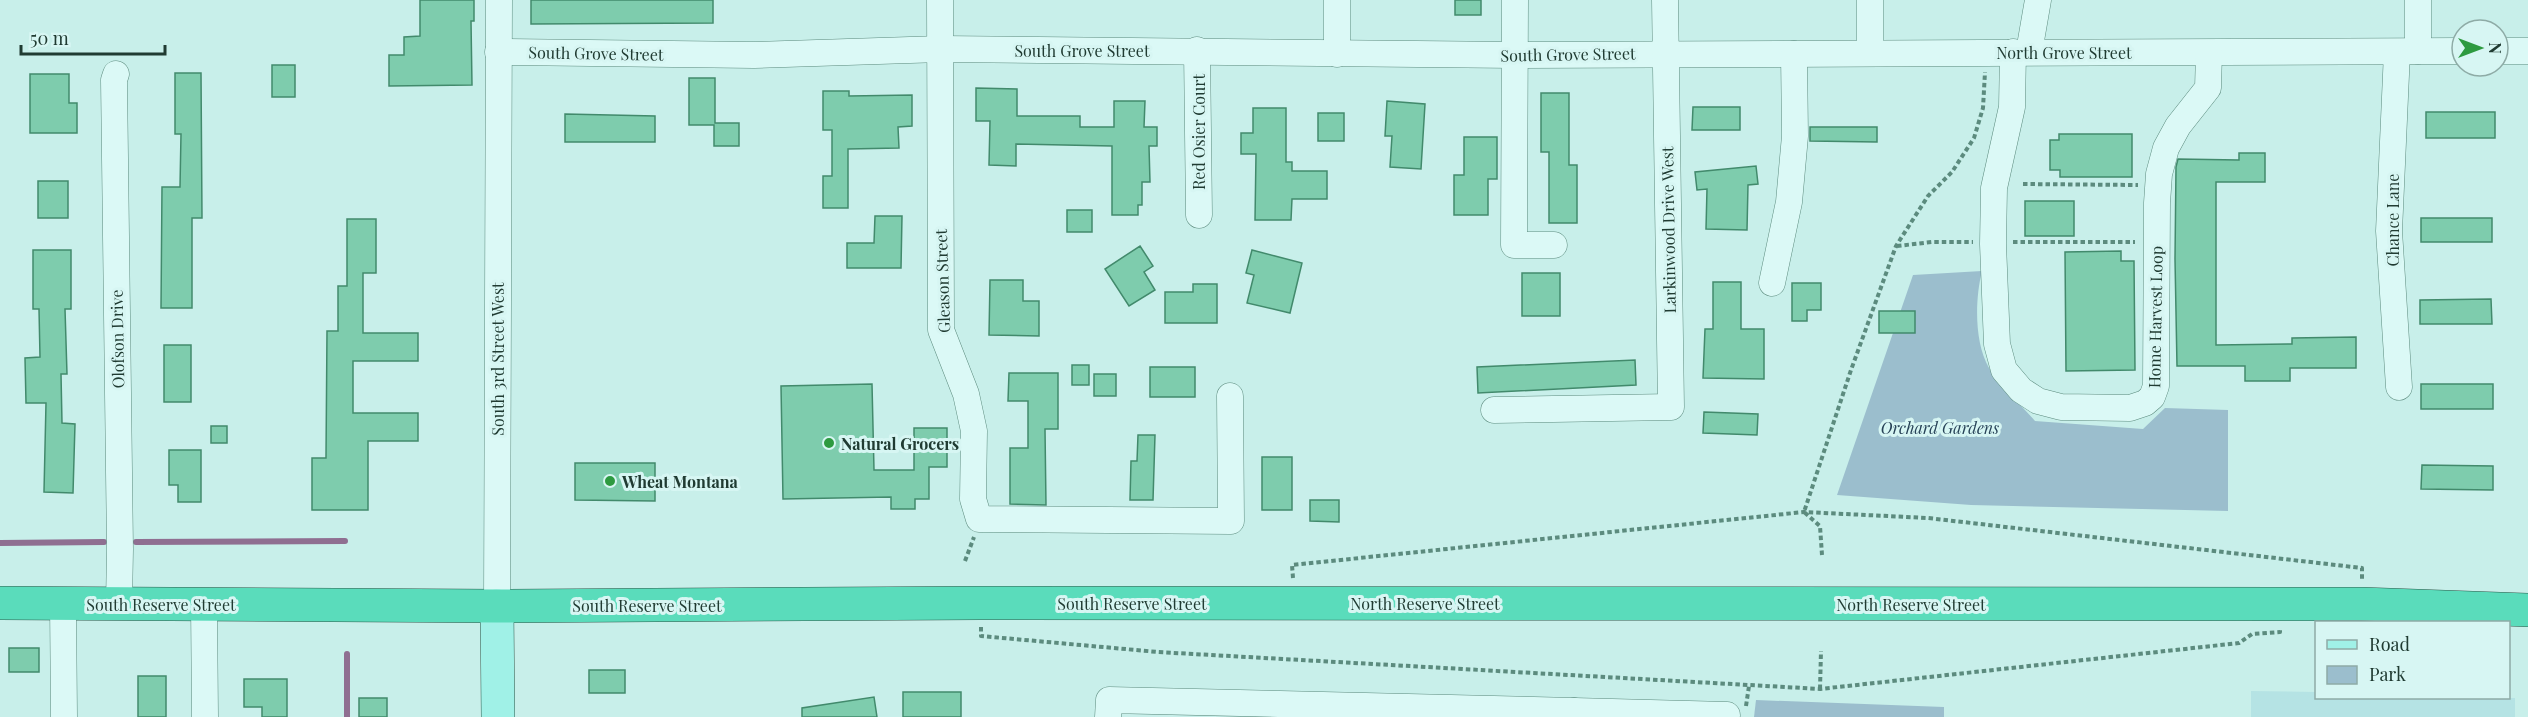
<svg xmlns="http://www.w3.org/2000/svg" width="2528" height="717" viewBox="0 0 2528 717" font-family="'Playfair Display',serif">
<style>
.farmland{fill:#b5e3e4}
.green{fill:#9bbecd}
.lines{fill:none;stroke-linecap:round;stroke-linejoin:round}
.stream{stroke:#8f6f91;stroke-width:6}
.building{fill:#7eccad;stroke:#428a6c;stroke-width:1.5}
.minor-casing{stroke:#5c8b7e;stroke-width:27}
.major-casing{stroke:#30594b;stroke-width:34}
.highway-casing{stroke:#30594b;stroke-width:34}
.path{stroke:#5c8b7e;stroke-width:4;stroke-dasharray:4.5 3;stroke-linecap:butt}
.minor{stroke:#dbf9f6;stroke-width:26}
.major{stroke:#a0f1e7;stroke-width:33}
.highway{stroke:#5adcbb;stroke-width:33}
.poi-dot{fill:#2d9a40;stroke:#d7f6f3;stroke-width:2}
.labels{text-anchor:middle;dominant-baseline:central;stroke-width:6;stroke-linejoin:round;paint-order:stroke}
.street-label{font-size:16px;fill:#203b32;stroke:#d7f6f3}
.park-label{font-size:16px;font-style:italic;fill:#274257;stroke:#d7f6f3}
.poi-label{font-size:16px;font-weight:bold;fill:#203b32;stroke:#d7f6f3;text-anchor:start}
</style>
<rect width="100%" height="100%" fill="#c8efea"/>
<polygon class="farmland" points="2251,691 2316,692 2316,698 2515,698 2515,717 2251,717"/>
<g class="green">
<path d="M 1982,271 C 1975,299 1974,342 1989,368 C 2000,385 2021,405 2035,421 L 2143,429 L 2165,408 L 2228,410 L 2228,511 L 1971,505 L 1837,495 L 1913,275 Z"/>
<polygon points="1756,700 1944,707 1944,717 1754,717"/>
</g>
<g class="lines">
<g class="stream">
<polyline points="136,542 345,541"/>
<polyline points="0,543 104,542"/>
<polyline points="347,717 347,654"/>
</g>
</g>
<g class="building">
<polygon points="420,0 474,0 474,21 471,21 472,85 389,86 389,55 404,55 404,37 420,36"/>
<polygon points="531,0 713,0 713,23 531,24"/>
<rect x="1455" y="0" width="26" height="15"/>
<rect x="272" y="65" width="23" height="32"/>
<polygon points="175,73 201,73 202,218 192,218 192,308 161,308 162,187 180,187 181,134 175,134"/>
<polygon points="30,74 69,74 69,103 77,103 77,133 30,133"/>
<polygon points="689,78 715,78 715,123 739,123 739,146 714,146 714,125 689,125"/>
<polygon points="976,88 1017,89 1017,116 1080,116 1080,127 1114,127 1114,101 1145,101 1144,127 1157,127 1157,146 1149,146 1150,182 1142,182 1142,205 1138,205 1138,215 1112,215 1112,146 1016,144 1016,166 989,165 990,121 976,121"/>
<polygon points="823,91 849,91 849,96 912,95 912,126 898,127 899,148 848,149 848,208 823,208 823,176 832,176 832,130 823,130"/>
<polygon points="1541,93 1569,93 1569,165 1577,165 1577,223 1549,223 1549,152 1541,152"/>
<polygon points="1387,101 1425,104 1421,169 1390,167 1392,136 1385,136"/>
<polygon points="1693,107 1740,107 1740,130 1692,130"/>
<polygon points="1253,108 1286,108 1286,162 1292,162 1292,171 1327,171 1327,199 1292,199 1291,220 1255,220 1256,154 1241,154 1241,133 1253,133"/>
<rect x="2426" y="112" width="69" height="26"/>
<rect x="1318" y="113" width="26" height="28"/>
<polygon points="565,114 655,116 655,142 565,142"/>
<polygon points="1810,127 1877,127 1877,142 1810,141"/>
<polygon points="2059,134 2132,134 2132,177 2060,177 2060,170 2050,170 2050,140 2059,140"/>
<polygon points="1464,137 1497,137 1497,179 1488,179 1488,215 1454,215 1454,175 1464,175"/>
<polygon points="2239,153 2265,153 2265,182 2216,182 2216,345 2292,344 2292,338 2356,337 2356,368 2290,368 2290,381 2245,381 2245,366 2177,366 2175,259 2176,167 2178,159 2239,160"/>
<polygon points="1756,166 1758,184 1748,185 1747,230 1706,229 1707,189 1697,190 1695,172"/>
<rect x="38" y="181" width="30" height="37"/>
<rect x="2025" y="201" width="49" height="35"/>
<rect x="1067" y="210" width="25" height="22"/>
<polygon points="875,216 902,216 901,268 847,268 847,243 874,243"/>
<rect x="2421" y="218" width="71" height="24"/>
<polygon points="347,219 376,219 376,273 363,273 363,333 418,333 418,361 353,361 353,413 418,413 418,441 368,441 368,510 312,510 312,458 326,458 327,331 338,331 338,286 347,286"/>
<polygon points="1140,246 1153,266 1144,272 1155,290 1129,306 1105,269"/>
<polygon points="33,250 71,250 71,309 65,309 67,374 61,374 62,423 75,424 73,493 44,492 46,403 26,403 25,358 40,357 39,309 33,309"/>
<polygon points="1252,250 1302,263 1290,313 1247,303 1254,275 1246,273"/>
<polygon points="2121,251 2121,261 2134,261 2135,370 2066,371 2065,252"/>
<rect x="1522" y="273" width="38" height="43"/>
<polygon points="990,280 1023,280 1023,301 1039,301 1039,336 989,335"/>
<polygon points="1713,282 1741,282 1741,329 1764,329 1764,379 1703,378 1705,329 1713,329"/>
<polygon points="1792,283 1821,283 1821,310 1807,310 1807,321 1792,321"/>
<polygon points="1193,284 1217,284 1217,323 1165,323 1165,292 1193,292"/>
<polygon points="2491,299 2492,324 2420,324 2420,300"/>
<rect x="1879" y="311" width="36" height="22"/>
<rect x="164" y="345" width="27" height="57"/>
<polygon points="1635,360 1636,385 1478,393 1477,367"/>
<rect x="1072" y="365" width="17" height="20"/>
<rect x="1150" y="367" width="45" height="30"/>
<polygon points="1009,373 1058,373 1058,429 1045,429 1046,505 1010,504 1010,448 1028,448 1028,401 1008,401"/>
<rect x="1094" y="374" width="22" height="22"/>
<polygon points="872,384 874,470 914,470 914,428 947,428 947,467 929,467 929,499 915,499 915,509 891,509 891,497 783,499 781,386"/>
<rect x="2421" y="384" width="72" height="25"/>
<polygon points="1704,412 1758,414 1757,435 1703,433"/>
<rect x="211" y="426" width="16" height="17"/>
<polygon points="1138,435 1155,435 1153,500 1130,500 1131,461 1137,461"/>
<polygon points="169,450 201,450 201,502 178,502 178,485 169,485"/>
<rect x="1262" y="457" width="30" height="53"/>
<polygon points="575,463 655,463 655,501 575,500"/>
<polygon points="2422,465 2493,466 2493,490 2421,489"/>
<polygon points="1310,500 1339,500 1339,522 1310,521"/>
<rect x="9" y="648" width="30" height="24"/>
<rect x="589" y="670" width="36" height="23"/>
<rect x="138" y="676" width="28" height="41"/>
<polygon points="244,679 287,679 287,717 262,717 262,707 244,707"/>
<rect x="903" y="692" width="58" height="25"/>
<polygon points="874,697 877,717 802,717 802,708"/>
<rect x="359" y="698" width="28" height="19"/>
</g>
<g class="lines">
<g class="minor-casing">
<g id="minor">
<polyline points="940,0 941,330 966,394 974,431 973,499 979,519 1231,521 1230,396"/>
<polyline points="1337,0 1337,54"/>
<polyline points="1515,0 1514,245 1554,245"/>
<polyline points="1197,50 1199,215"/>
<polyline points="2418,51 2418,0"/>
<polyline points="2498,51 2528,51"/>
<polyline points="498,52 754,55 941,49 1515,55 2462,51"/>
<polyline points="2013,52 2012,107 1994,188 1993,244 1997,344 2004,370 2021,390 2038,401 2061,407 2130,408 2145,403 2152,397 2156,386 2157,203 2159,174 2166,148 2178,126 2208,88 2209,53"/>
<polyline points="2029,52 2038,0"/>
<polyline points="2397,52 2389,231 2399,387"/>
<polyline points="1870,53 1870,0"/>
<polyline points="116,74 114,80 120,549 119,604"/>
<polyline points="1772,283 1789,202 1795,136 1794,54"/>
<polyline points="1494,410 1671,407 1665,0"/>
<polyline points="63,603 64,717"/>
<polyline points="204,604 205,717"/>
<polyline points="497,606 499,0"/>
<polyline points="1108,717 1109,700 1574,711"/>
<polyline points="1567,717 1574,711 1727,715"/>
</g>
</g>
<g class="major-casing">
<polyline id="major" points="497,606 498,717"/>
</g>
<g class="highway-casing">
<polyline id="highway" points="0,603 497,606 979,603 2362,604 2528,610"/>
</g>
<g class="path">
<polyline points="2023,184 2138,185"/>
<polyline points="2013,242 2135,242"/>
<polyline points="1897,246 1932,242 1973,242"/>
<polyline points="1822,555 1820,526 1804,512 1851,370 1896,246 1928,196 1952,172 1974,138 1983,108 1985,72"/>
<polyline points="965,561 974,537"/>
<polyline points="1293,578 1292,565 1804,512 1928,518 2362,568 2362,580"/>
<polyline points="981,627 981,636 1158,652 1820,689 2239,643 2252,634 2280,632 2280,629"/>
<polyline points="1820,689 1821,651"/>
<polyline points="1746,706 1749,686"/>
</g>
<use href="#minor" class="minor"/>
<use href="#major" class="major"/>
<use href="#highway" class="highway"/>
</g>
<g class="poi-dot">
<circle cx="829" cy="443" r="6"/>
<circle cx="610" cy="481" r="6"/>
</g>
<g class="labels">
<g class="street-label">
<text x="1082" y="50">South Grove Street</text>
<text x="2064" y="52">North Grove Street</text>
<text transform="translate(596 53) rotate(1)">South Grove Street</text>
<text transform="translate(1568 54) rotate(-1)">South Grove Street</text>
<text transform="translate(1198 132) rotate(-90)">Red Osier Court</text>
<text transform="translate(2392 220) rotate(-90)">Chance Lane</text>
<text transform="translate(1668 230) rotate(-91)">Larkinwood Drive West</text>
<text transform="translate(942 281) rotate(-92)">Gleason Street</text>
<text transform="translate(2155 317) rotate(-89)">Home Harvest Loop</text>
<text transform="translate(117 339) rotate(-91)">Olofson Drive</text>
<text transform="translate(497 359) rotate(-90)">South 3rd Street West</text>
<text x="1132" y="603">South Reserve Street</text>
<text x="1425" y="603">North Reserve Street</text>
<text x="161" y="604">South Reserve Street</text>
<text x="1911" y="604">North Reserve Street</text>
<text x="647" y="605">South Reserve Street</text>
</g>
<g class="park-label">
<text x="1940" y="427">Orchard Gardens</text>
</g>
<g class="poi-label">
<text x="841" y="443">Natural Grocers</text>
<text x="622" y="481">Wheat Montana</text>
</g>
</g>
<rect x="2315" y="621" width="195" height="78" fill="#d7f6f3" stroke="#8eaba6" stroke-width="1.5"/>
<rect x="2327" y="640" width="30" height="9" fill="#a0f1e7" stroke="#8eaba6" stroke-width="1.5"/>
<text x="2369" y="651" font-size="18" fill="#203b32">Road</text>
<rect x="2327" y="666" width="30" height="18" fill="#9bbecd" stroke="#8eaba6" stroke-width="1.5"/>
<text x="2369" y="681" font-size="18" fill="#203b32">Park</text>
<g transform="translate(2480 48) rotate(90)"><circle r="28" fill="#d7f6f3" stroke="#8eaba6" stroke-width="1.5"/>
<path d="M0-4.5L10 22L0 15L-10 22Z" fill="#2d9a40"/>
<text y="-9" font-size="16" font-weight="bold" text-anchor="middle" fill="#203b32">N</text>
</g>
<path d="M21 45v9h144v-9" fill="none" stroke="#203b32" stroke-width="3"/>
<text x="30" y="45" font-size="18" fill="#203b32" stroke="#d7f6f3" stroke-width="4.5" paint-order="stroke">50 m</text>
</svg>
